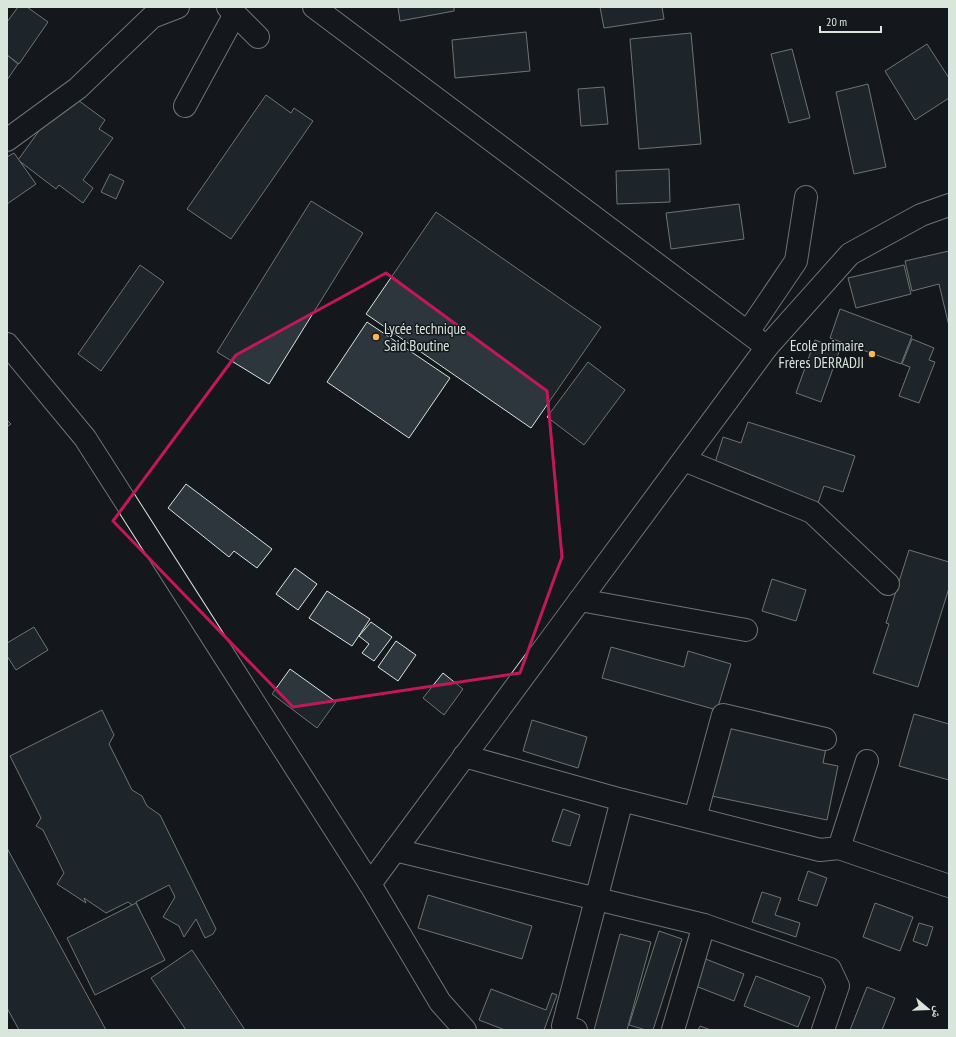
<svg xmlns="http://www.w3.org/2000/svg" width="956" height="1037" viewBox="0 0 956 1037" font-family="'PT Sans Narrow','Noto Naskh Arabic',sans-serif">
<style>
.building{fill:#2c363c;stroke:#d8e6dc}
.lines{fill:none;stroke-linecap:round;stroke-linejoin:round}
.minor-casing{stroke:#d8e6dc;stroke-width:24}
.minor{stroke:#14181c;stroke-width:22}
.marked{fill:none;stroke:#c2185b;stroke-width:3;stroke-linejoin:round}
.poi-dot{fill:#ffb74d;stroke:#14181c;stroke-width:1.5}
.labels{text-anchor:middle;dominant-baseline:central;stroke-width:3;stroke-linejoin:round;paint-order:stroke}
.poi-label{font-size:15px;fill:#d8e6dc;stroke:#14181c;text-anchor:start}
</style>
<rect width="100%" height="100%" fill="#14181c"/>
<g class="building">
<polygon points="18,7 27,7 48,22 19,64 7,55 7,22"/>
<polygon points="398,7 454,7 454,11 400,21"/>
<polygon points="600,7 662,7 664,19 604,28"/>
<polygon points="526,32 530,71 455,78 452,40"/>
<polygon points="691,33 701,144 639,149 630,39"/>
<polygon points="927,44 949,78 949,98 915,120 885,71"/>
<polygon points="792,49 810,118 789,123 771,54"/>
<polygon points="7,55 18,64 7,80"/>
<polygon points="868,84 886,167 854,174 836,92"/>
<polygon points="604,87 608,124 581,126 578,89"/>
<polygon points="67,92 105,120 99,129 113,138 83,180 93,188 83,203 59,185 56,189 18,160"/>
<polygon points="266,95 291,113 294,108 313,121 231,239 187,209"/>
<polygon points="14,153 36,184 7,204 7,157"/>
<polygon points="669,169 670,202 617,204 616,171"/>
<polygon points="110,174 124,181 116,199 101,192"/>
<polygon points="311,201 363,233 269,384 217,352"/>
<polygon points="739,204 744,239 671,249 666,213"/>
<polygon points="436,212 601,327 531,428 366,314"/>
<polygon points="949,251 949,326 939,284 912,291 905,261"/>
<polygon points="140,265 164,282 101,371 78,354"/>
<polygon points="904,265 911,294 856,308 848,278"/>
<polygon points="840,309 912,336 901,364 830,338"/>
<polygon points="367,322 450,378 409,438 327,382"/>
<polygon points="912,339 934,348 929,360 935,362 919,403 899,396 910,367 902,364"/>
<polygon points="815,340 840,349 821,402 796,393"/>
<polygon points="588,362 625,390 584,445 547,417"/>
<polygon points="7,420 11,424 7,427"/>
<polygon points="748,422 855,456 843,492 824,486 818,503 713,469 723,437 741,443"/>
<polygon points="186,484 272,549 257,568 234,551 229,557 168,508"/>
<polygon points="909,550 949,562 949,588 918,687 873,673 889,624 886,623"/>
<polygon points="295,568 317,584 298,610 276,594"/>
<polygon points="772,579 806,590 796,621 762,611"/>
<polygon points="327,591 370,619 352,646 309,618"/>
<polygon points="371,622 392,637 374,661 362,653 369,644 359,636"/>
<polygon points="34,627 48,650 16,670 7,656 7,643"/>
<polygon points="396,641 416,655 398,681 378,667"/>
<polygon points="611,647 684,667 688,651 731,664 717,710 602,678"/>
<polygon points="290,669 336,702 317,728 272,694"/>
<polygon points="443,673 463,689 444,715 423,698"/>
<polygon points="102,710 114,735 109,744 132,790 142,796 147,806 160,815 216,929 213,934 205,938 196,919 184,937 179,926 163,917 175,897 169,885 136,902 140,911 128,902 106,913 84,898 86,903 57,884 64,873 43,830 36,826 41,818 10,756"/>
<polygon points="914,714 949,724 949,780 899,766"/>
<polygon points="532,720 587,737 578,768 523,751"/>
<polygon points="727,727 826,748 823,763 838,766 827,820 697,793"/>
<polygon points="563,809 580,815 570,846 552,841"/>
<polygon points="7,848 106,1030 19,1030 7,1008"/>
<polygon points="808,871 827,878 817,906 798,900"/>
<polygon points="762,892 781,898 775,915 800,923 796,937 752,922"/>
<polygon points="428,895 532,926 522,959 418,928"/>
<polygon points="136,903 165,960 95,995 67,938"/>
<polygon points="875,903 913,917 900,951 863,937"/>
<polygon points="919,923 933,927 927,946 913,941"/>
<polygon points="659,931 682,939 653,1030 646,1030 629,1025"/>
<polygon points="620,934 651,942 627,1030 594,1030"/>
<polygon points="192,950 245,1030 186,1030 151,978"/>
<polygon points="703,958 744,974 734,1001 693,985"/>
<polygon points="756,976 810,997 798,1027 744,1006"/>
<polygon points="867,987 895,998 882,1030 850,1030"/>
<polygon points="491,989 546,1010 552,993 557,995 544,1030 505,1030 479,1020"/>
<polygon points="700,1026 711,1030 698,1030"/>
</g>
<g class="lines">
<g class="minor-casing">
<g id="minor">
<polyline points="228,7 258,37"/>
<polyline points="314,7 767,347"/>
<polyline points="185,106 235,14"/>
<polyline points="7,140 78,88 152,17 178,7"/>
<polyline points="748,332 796,261 806,197"/>
<polyline points="7,344 85,438 370,884 440,1002 465,1030"/>
<polyline points="684,460 812,512 888,584"/>
<polyline points="580,600 746,630"/>
<polyline points="464,756 622,800 563,1026 576,1030"/>
<polyline points="622,800 820,850 839,848 867,761"/>
<polyline points="695,818 723,715 825,739"/>
<polyline points="839,848 949,886"/>
<polyline points="395,850 704,925 830,969 838,986 823,1030"/>
<polyline points="370,884 767,347 850,254 921,215 949,205"/>
<polyline points="673,1030 704,925"/>
</g>
</g>
<use href="#minor" class="minor"/>
</g>
<path d="M0 0H956V1037H0ZM 386,273 L 547,391 L 562,557 L 520,673 L 293,707 L 113,521 L 236,355 Z" fill="#14181c" fill-opacity=".55" fill-rule="evenodd"/>
<path class="marked" d="M 386,273 L 547,391 L 562,557 L 520,673 L 293,707 L 113,521 L 236,355 Z"/>
<g class="poi-dot">
<circle cx="376" cy="337" r="4"/>
<circle cx="872" cy="354" r="4"/>
</g>
<g class="labels">
<g class="poi-label">
<text x="384" y="328">Lycée technique<tspan x="384" dy="17">Said Boutine</tspan></text>
<text x="864" y="345" text-anchor="end">Ecole primaire<tspan x="864" dy="17">Frères DERRADJI</tspan></text>
</g>
</g>
<rect width="956" height="1037" fill="none" stroke="#d8e6dc" stroke-width="16"/>
<g transform="translate(928 1009) rotate(109)" stroke="#14181c" stroke-width="3" paint-order="stroke">
<path d="M0-3L7 15L0 10L-7 15Z" fill="#d8e6dc"/>
<text y="-6" font-size="11" font-weight="bold" text-anchor="middle" fill="#d8e6dc">ش</text>
</g>
<path d="M820 26v6h61v-6" fill="none" stroke="#d8e6dc" stroke-width="2"/>
<text x="826" y="26" font-size="12" fill="#d8e6dc" stroke="#14181c" stroke-width="3" paint-order="stroke">20 m</text>
</svg>
